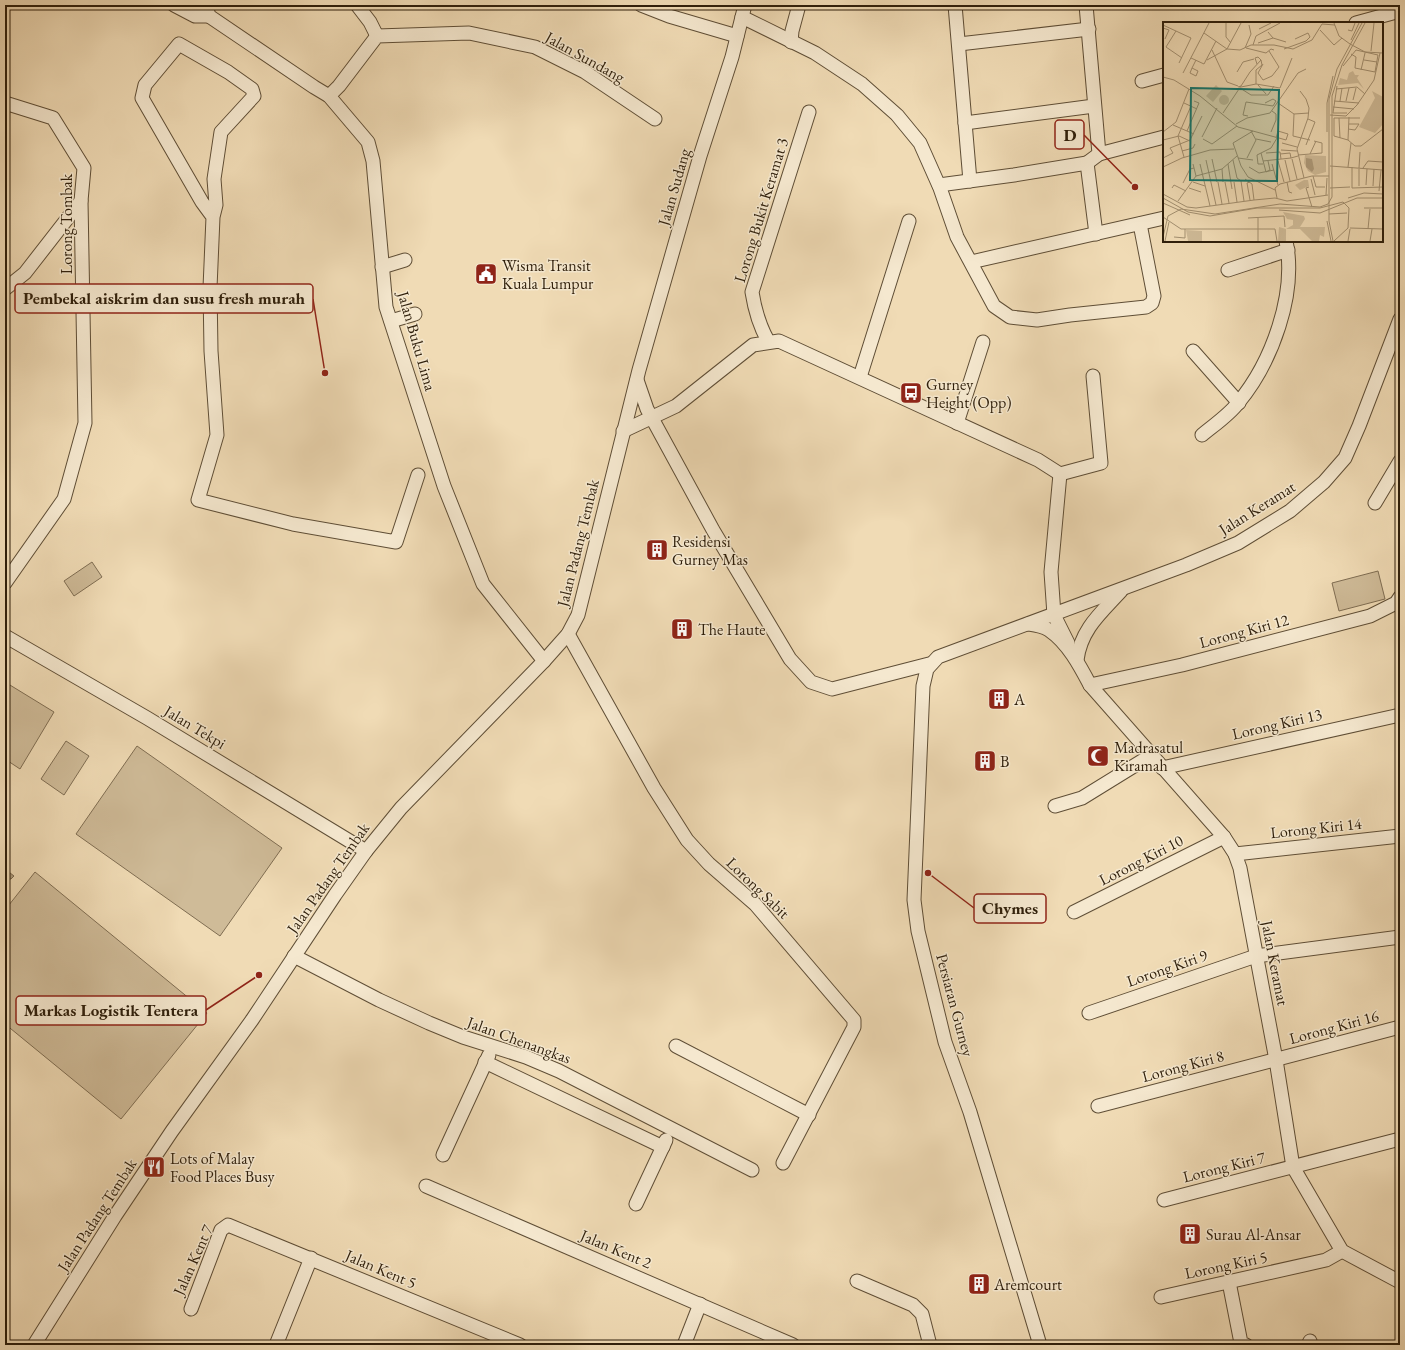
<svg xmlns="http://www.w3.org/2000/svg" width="1405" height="1350" viewBox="0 0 1405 1350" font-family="'EB Garamond',serif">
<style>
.green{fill:#cfbb98;stroke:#7f6d52}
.water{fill:#ae9b7b;stroke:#7b694e}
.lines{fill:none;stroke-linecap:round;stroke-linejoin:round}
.minor-casing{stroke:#5f4e36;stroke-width:15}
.minor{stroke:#f5e8cf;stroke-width:13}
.labels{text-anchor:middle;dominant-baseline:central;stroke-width:3;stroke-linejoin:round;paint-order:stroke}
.street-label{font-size:16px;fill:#2f1f0b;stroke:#f5e8cf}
.poi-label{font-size:16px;fill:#2f1f0b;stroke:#f5e8cf;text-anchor:start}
.inset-road{fill:none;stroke:#a39071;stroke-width:1}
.view{fill:#0f766e;fill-opacity:0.15;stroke:#0f766e;stroke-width:2}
.inset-edge{fill:none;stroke:#2f1f0b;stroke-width:2}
.leader{fill:none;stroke:#8f2418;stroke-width:1.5}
.callout-dot{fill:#8f2418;stroke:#f5e8cf;stroke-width:1.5}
.callout{fill:#f5e8cf;stroke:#8f2418;stroke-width:1.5}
.callout-label{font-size:17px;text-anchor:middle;font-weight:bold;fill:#2f1f0b}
</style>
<rect width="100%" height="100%" fill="#f0dbb5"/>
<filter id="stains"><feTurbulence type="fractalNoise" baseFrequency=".005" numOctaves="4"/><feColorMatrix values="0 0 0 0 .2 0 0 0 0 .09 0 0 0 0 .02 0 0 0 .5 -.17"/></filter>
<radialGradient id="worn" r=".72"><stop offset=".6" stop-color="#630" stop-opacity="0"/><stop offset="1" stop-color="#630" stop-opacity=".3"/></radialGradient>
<g class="green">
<polygon points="92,562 102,577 74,596 64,581"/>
<polygon points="1378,571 1385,599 1339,611 1332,583"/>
<polygon points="5,682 54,712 20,769 5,759"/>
<polygon points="66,741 89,756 64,795 41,779"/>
<polygon points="137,746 282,848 220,936 76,834"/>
<polygon points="35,872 207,1013 121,1119 5,1024 5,910"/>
</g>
<polygon class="water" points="5,869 14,876 11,879 5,879"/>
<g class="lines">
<g class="minor-casing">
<g id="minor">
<polyline points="174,5 195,16 209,16"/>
<polyline points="206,5 209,16 314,87 329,96 368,142 373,161 386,307 444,486 483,584 544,661"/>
<polyline points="357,5 370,22 377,36"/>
<polyline points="641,5 669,16 737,36"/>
<polyline points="955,5 970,181"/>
<polyline points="1086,5 1099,154 1087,163 1096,234"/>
<polyline points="742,17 815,53 862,84 897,115 920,143 940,188 957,237 994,306 1010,317 1037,320 1070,315 1146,307 1152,303 1154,296 1140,224"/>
<polyline points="1356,23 1400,11"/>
<polyline points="791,42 792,31 799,5"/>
<polyline points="959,44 1089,29"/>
<polyline points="1142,81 1164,75"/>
<polyline points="329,96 339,86 377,36 469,33 535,47 585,72 655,119"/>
<polyline points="5,103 53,118 84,168 81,201 85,423 64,499 5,583"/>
<polyline points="965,123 1094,106"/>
<polyline points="1099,154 1164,137"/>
<polyline points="939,185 1014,175 1087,163"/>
<polyline points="213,217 202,202 142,98 145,85 179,44 228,72 252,89 254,96 221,132 214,179 216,205 213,217 210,288 211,351 217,435 198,500 293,524 396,542 418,475"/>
<polyline points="971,262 1164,218"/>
<polyline points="382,267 405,260"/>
<polyline points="1228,270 1288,250"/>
<polyline points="5,289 25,273 81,201"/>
<polyline points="391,321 415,314"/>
<path d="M 768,341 C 759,325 755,311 752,292 L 809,112"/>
<polyline points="1193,351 1239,403"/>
<polyline points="860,377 909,221"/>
<polyline points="637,380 647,409 713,530 790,659 811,682 832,689 929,664"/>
<polyline points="957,423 983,342"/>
<polyline points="623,431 676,406 753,345 779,341 1038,460 1060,474"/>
<path d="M 1202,435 C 1214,425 1229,415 1238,403 C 1272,362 1297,294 1286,241"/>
<polyline points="1060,474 1051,572 1054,615 1068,643"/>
<polyline points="1060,474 1101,463 1093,376"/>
<polyline points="1375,503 1400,461"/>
<path d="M 1028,624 C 1035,625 1043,626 1049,630 C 1068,643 1080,666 1090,685 L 1224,837 L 1235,854 L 1240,868 L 1276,1060 L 1293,1167 L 1342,1251 L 1400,1282"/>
<polyline points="568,634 654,788 687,840 709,864 755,904 854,1020 854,1027 783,1163"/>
<polyline points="5,636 147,718 366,851"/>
<path d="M 1077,660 C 1081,629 1101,613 1121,591"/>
<polyline points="1090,685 1182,665 1370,616 1396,603 1400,597"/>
<polyline points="1162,768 1400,715"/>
<polyline points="1055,806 1082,798 1150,756"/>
<polyline points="1235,854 1400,836"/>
<polyline points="1074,912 1224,837"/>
<polyline points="294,956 379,1000 429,1023 463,1037 526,1057 559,1071 752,1170"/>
<polyline points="1089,1013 1256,956 1400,937"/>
<polyline points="676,1046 809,1115"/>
<polyline points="485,1062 663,1147"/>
<polyline points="1098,1106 1400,1027"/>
<polyline points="443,1155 489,1055"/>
<polyline points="426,1186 793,1345"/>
<polyline points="1164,1200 1400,1139"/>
<polyline points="636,1204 666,1140"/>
<polyline points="857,1281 913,1305 922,1314 930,1345"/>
<polyline points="1229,1282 1241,1343 1246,1345"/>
<polyline points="1161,1297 1326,1260 1342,1251"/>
<polyline points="191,1309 221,1230 228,1225 520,1345"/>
<polyline points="34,1345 115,1216 172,1131 252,1020 335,895 366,851 401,808 544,661 568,634 578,615 639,370 700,156 732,57 745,5"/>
<polyline points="276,1345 311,1258"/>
<polyline points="684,1345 700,1304"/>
<polyline points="1040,1345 970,1112 945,1042 918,931 914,900 923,686 927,669 938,657 1186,565 1238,543 1290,511 1324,482 1345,458 1359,426 1400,319"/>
<polyline points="1308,1345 1310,1341"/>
</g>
</g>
<use href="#minor" class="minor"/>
</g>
<defs>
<g id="civic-square" transform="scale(1.15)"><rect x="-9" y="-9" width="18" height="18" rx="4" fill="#8f2418" stroke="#f5e8cf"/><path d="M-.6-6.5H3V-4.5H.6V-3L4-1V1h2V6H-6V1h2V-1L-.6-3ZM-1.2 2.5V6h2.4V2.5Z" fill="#fff"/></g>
<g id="bus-square" transform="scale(1.15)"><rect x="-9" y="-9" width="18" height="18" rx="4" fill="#8f2418" stroke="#f5e8cf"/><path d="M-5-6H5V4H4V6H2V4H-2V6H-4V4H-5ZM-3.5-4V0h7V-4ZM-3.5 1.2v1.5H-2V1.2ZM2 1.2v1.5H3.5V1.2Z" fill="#fff"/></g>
<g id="building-square" transform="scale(1.15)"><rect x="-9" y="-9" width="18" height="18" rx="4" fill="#8f2418" stroke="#f5e8cf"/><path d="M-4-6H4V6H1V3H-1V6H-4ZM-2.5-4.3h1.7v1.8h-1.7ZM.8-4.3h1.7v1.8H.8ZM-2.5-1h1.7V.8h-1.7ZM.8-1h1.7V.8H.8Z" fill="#fff"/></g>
<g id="mosque-square" transform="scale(1.15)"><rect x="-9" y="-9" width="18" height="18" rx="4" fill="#8f2418" stroke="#f5e8cf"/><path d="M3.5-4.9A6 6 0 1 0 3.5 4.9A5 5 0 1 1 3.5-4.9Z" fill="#fff"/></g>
<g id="restaurant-square" transform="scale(1.15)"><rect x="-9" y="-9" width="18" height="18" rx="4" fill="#8f2418" stroke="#f5e8cf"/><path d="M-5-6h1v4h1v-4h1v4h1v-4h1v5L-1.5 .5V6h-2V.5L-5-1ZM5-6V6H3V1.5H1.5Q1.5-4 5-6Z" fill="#fff"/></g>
</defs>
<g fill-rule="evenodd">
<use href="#civic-square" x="486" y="274"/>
<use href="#bus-square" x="911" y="393"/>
<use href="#building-square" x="657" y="550"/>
<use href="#building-square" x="682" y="629"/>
<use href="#building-square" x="999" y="699"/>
<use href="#mosque-square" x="1098" y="756"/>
<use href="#building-square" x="985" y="761"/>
<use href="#restaurant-square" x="154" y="1167"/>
<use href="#building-square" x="1190" y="1234"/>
<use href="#building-square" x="979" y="1284"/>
</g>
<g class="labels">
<g class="street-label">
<text transform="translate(585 57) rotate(29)">Jalan Sundang</text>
<text transform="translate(674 187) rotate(-74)">Jalan Sudang</text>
<text transform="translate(761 210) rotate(-73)">Lorong Bukit Keramat 3</text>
<text transform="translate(66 224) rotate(-90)">Lorong Tombak</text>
<text transform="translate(417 341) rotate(74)">Jalan Buku Lima</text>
<text transform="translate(1257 508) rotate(-32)">Jalan Keramat</text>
<text transform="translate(578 543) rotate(-76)">Jalan Padang Tembak</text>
<text transform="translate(1244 631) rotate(-15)">Lorong Kiri 12</text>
<text transform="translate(1277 724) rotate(-13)">Lorong Kiri 13</text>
<text transform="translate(195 727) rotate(31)">Jalan Tekpi</text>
<text transform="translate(1316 828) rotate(-6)">Lorong Kiri 14</text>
<text transform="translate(1141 860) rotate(-27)">Lorong Kiri 10</text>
<text transform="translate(328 878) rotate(-55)">Jalan Padang Tembak</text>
<text transform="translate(758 888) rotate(44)">Lorong Sabit</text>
<text transform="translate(1275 963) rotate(79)">Jalan Keramat</text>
<text transform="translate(1167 968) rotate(-19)">Lorong Kiri 9</text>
<text transform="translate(955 1005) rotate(75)">Persiaran Gurney</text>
<text transform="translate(1334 1027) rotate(-15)">Lorong Kiri 16</text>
<text transform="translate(519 1040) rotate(20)">Jalan Chenangkas</text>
<text transform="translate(1183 1066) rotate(-15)">Lorong Kiri 8</text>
<text transform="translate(1224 1167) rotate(-14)">Lorong Kiri 7</text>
<text transform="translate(97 1215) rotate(-57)">Jalan Padang Tembak</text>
<text transform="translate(616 1249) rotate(23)">Jalan Kent 2</text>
<text transform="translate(193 1260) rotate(-66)">Jalan Kent 7</text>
<text transform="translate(1226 1265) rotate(-12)">Lorong Kiri 5</text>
<text transform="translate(381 1269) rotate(23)">Jalan Kent 5</text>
</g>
<g class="poi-label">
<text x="502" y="265">Wisma Transit<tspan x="502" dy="18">Kuala Lumpur</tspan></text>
<text x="926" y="384">Gurney<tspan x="926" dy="18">Height (Opp)</tspan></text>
<text x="672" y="541">Residensi<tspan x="672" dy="18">Gurney Mas</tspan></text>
<text x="698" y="629">The Haute</text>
<text x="1014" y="699">A</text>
<text x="1114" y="747">Madrasatul<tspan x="1114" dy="18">Kiramah</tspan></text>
<text x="1000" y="761">B</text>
<text x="170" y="1158">Lots of Malay<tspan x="170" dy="18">Food Places Busy</tspan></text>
<text x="1206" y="1234">Surau Al-Ansar</text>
<text x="994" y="1284">Aremcourt</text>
</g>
</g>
<g transform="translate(1163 22)">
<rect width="220" height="220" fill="#f0dbb5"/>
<path d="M 190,49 L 192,53 L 196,53 L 194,56 L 201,67 L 195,61 L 175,63 L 177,56 L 184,58 L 186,51 ZM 53,63 L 59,69 L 50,80 L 43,74 ZM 209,69 L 220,75 L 220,102 L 212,111 L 196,105 L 212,76 ZM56 78a5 5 0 1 1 10 0a5 5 0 1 1-10 0ZM 142,133 L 163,134 L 163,150 L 152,153 L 145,149 L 141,141 ZM 141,158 L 145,158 L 146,164 L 137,168 L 132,163 ZM 120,190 L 141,194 L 142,197 L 137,205 L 162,205 L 161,215 L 157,213 L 156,219 L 149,219 L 137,207 L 123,207 L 123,219 L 115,219 L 116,205 L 123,207 L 130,203 L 130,198 L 124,197 ZM 23,208 L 39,209 L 39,219 L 25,219 Z" fill="#cfbb98"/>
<path d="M 143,136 L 149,137 L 151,147 L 149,150 L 143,145 Z" fill="#ae9b7b"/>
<path class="inset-road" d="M 63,1 L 63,15 L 68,21M 171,1 L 176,14 L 187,22M 0,3 L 28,16 L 16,41M 0,6 L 6,8 L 2,17M 96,7 L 108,1M 157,8 L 171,23 L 179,16M 185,8 L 189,9 L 192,1M 13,9 L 3,25 L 19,36M 105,10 L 110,16 L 123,20M 41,11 L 64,27 L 78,1M 188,18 L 196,1M 95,21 L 110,16M 187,22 L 202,30 L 220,31M 90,23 L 93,14 L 117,1M 82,26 L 88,12 L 86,3M 83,26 L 103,31 L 108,27 L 111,28M 121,27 L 143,19 L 147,15 L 145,11 L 132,17M 49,28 L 64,60 L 75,64M 208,29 L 211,1M 188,32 L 193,35 L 192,46 L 212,50M 28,36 L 41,42 L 53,19M 44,38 L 64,27 L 77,28 L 88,23 L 111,23 L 130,27 L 149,18 L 159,2 L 172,3M 201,38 L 214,40M 94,42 L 92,36 L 95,35 L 98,38M 100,42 L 95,51 L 100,58 L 109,54 L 116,45 L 106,29M 180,44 L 193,28 L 215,33 L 212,50M 29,46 L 35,49 L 33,54 L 27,51 L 29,46 L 33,38M 198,48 L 202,31M 74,50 L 80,40 L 91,37M 20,51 L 46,1M 0,55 L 11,58 L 37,74 L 75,105 L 112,115 L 116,116 L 123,118 L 125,112 L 115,109 L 113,116M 93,62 L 93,48 L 99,43 L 98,38M 95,63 L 103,72M 78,64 L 87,50 L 98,38M 174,64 L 170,91 L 184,91M 78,65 L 93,62 L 117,66 L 129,36M 77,66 L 88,73 L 105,73 L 111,64M 173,67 L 194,65 L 202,72M 137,69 L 143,77 L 146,86 L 145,96 L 134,127 L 141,156M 190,78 L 193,66M 171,79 L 196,81M 177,79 L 179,66M 183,79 L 186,66M 21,81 L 34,87M 115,81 L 131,92M 170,85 L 191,87M 60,91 L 78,64 L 75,65M 131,92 L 130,114 L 147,118M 131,92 L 146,91M 167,93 L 183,94 L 194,83 L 211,58 L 217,31M 85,94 L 80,93 L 83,80 L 110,84 L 113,79 L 110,77 L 102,81M 176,96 L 177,116M 73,102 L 84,96 L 107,91 L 135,51 L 143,47M 10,103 L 31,112M 185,107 L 192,108 L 196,102 L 186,102M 24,109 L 36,81 L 31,79M 90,109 L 70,121 L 78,144 L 85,155 L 112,168M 0,110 L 13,100 L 26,67M 108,110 L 113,98 L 113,92 L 109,89M 164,110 L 164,81 L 170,54M 39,115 L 54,86M 40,117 L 49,122 L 74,104M 93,117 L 108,120M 0,118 L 16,114 L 27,119M 185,118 L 171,114 L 171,96 L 197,96M 185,118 L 192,124 L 198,124 L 220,107M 185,118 L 186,95M 119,121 L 134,125M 143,123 L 152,100 L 145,97M 7,126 L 27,118 L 39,94M 118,128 L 134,129M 19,129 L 30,126 L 32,122M 98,131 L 103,150 L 107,148 L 105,139M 103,131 L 117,130 L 118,137M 117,132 L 127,131 L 128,136 L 135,134M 147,132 L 153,119M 135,133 L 159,131 L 159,121 L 151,119M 21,135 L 15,114 L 28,84M 0,136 L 10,131 L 7,126M 75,136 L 90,138M 84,136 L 93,118 L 88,109M 49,137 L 54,160M 129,137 L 134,157M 43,138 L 53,183M 70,138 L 74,156 L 78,159 L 81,179M 122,138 L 127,159M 100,139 L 128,136M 115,139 L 121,160M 30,142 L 33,154M 37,142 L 47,184M 65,142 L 69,167M 100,142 L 95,142 L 94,133 L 108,126 L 114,116M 109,142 L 115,163M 167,144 L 220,148M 0,145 L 19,136 L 47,128 L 71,127M 86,145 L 96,151 L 111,148M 185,145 L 188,121M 189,145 L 189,166 L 220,165M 196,146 L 197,130M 200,146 L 205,139 L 220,140M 59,147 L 60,160M 150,154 L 153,165 L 162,165M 82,157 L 89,162 L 91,178M 148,157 L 152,173M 30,160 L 42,164M 55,160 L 59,182M 62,160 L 66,181M 71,160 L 74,180M 87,160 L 84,161 L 87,178M 124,160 L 126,170 L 129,171M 20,161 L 27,147 L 31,146M 203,163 L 204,147M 196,164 L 196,147M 210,164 L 211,147M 146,165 L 143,166 L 149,185M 9,166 L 11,163 L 23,169M 26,166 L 38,170M 167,166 L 187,165M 216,169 L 218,148M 0,172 L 24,185 L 33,186 L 91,178 L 112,176 L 124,179 L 165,173M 163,173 L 164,156M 0,176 L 25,190 L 47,194 L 94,186 L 157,186 L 180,180 L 186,186 L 185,206 L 171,219M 114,176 L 112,166 L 117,162 L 149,154 L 166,154M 185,176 L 201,171 L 220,172M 15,179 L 33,154 L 59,147 L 74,134M 0,181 L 27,193M 201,186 L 220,186M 116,188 L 157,191 L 194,176 L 220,176M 166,192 L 184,191M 0,195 L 18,207 L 112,207 L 114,219M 85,196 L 121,194 L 122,205M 164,199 L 168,219M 187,206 L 220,207M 205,207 L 207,187M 0,215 L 5,194 L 18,187 L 52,192 L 117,182 L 157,185 L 165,182 L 169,175 L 169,74 L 179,43 L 202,1M 11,215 L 22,216 L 22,207M 2,219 L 6,200M 95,219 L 95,196M 170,219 L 166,199 L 166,77 L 174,47 L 199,1M 185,219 L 187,207M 207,219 L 209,207"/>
<path class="view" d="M 28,66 L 116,68 L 114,159 L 27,158 Z"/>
<rect width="220" height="220" class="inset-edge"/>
</g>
<path class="leader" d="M1135 187L1084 135M325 373L313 299M928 873L974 908M259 975L206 1010"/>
<g class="callout-dot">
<circle cx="1135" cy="187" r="4"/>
<circle cx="325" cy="373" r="4"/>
<circle cx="928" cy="873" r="4"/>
<circle cx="259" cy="975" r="4"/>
</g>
<g class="callout">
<rect x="1055" y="120" width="29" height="29" rx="4"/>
<rect x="15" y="284" width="298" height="29" rx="4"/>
<rect x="974" y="894" width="72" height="29" rx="4"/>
<rect x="16" y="996" width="190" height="29" rx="4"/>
</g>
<g class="callout-label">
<text x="1070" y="141">D</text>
<text x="164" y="304">Pembekal aiskrim dan susu fresh murah</text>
<text x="1010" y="914">Chymes</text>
<text x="111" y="1016">Markas Logistik Tentera</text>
</g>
<rect width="1405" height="1350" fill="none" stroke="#f0dbb5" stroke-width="20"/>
<rect x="6" y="6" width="1393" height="1338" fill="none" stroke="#2f1f0b" stroke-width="2"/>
<rect x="10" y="10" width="1385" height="1330" fill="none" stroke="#2f1f0b"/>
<rect width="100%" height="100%" filter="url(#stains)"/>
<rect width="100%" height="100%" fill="url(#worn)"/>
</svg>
